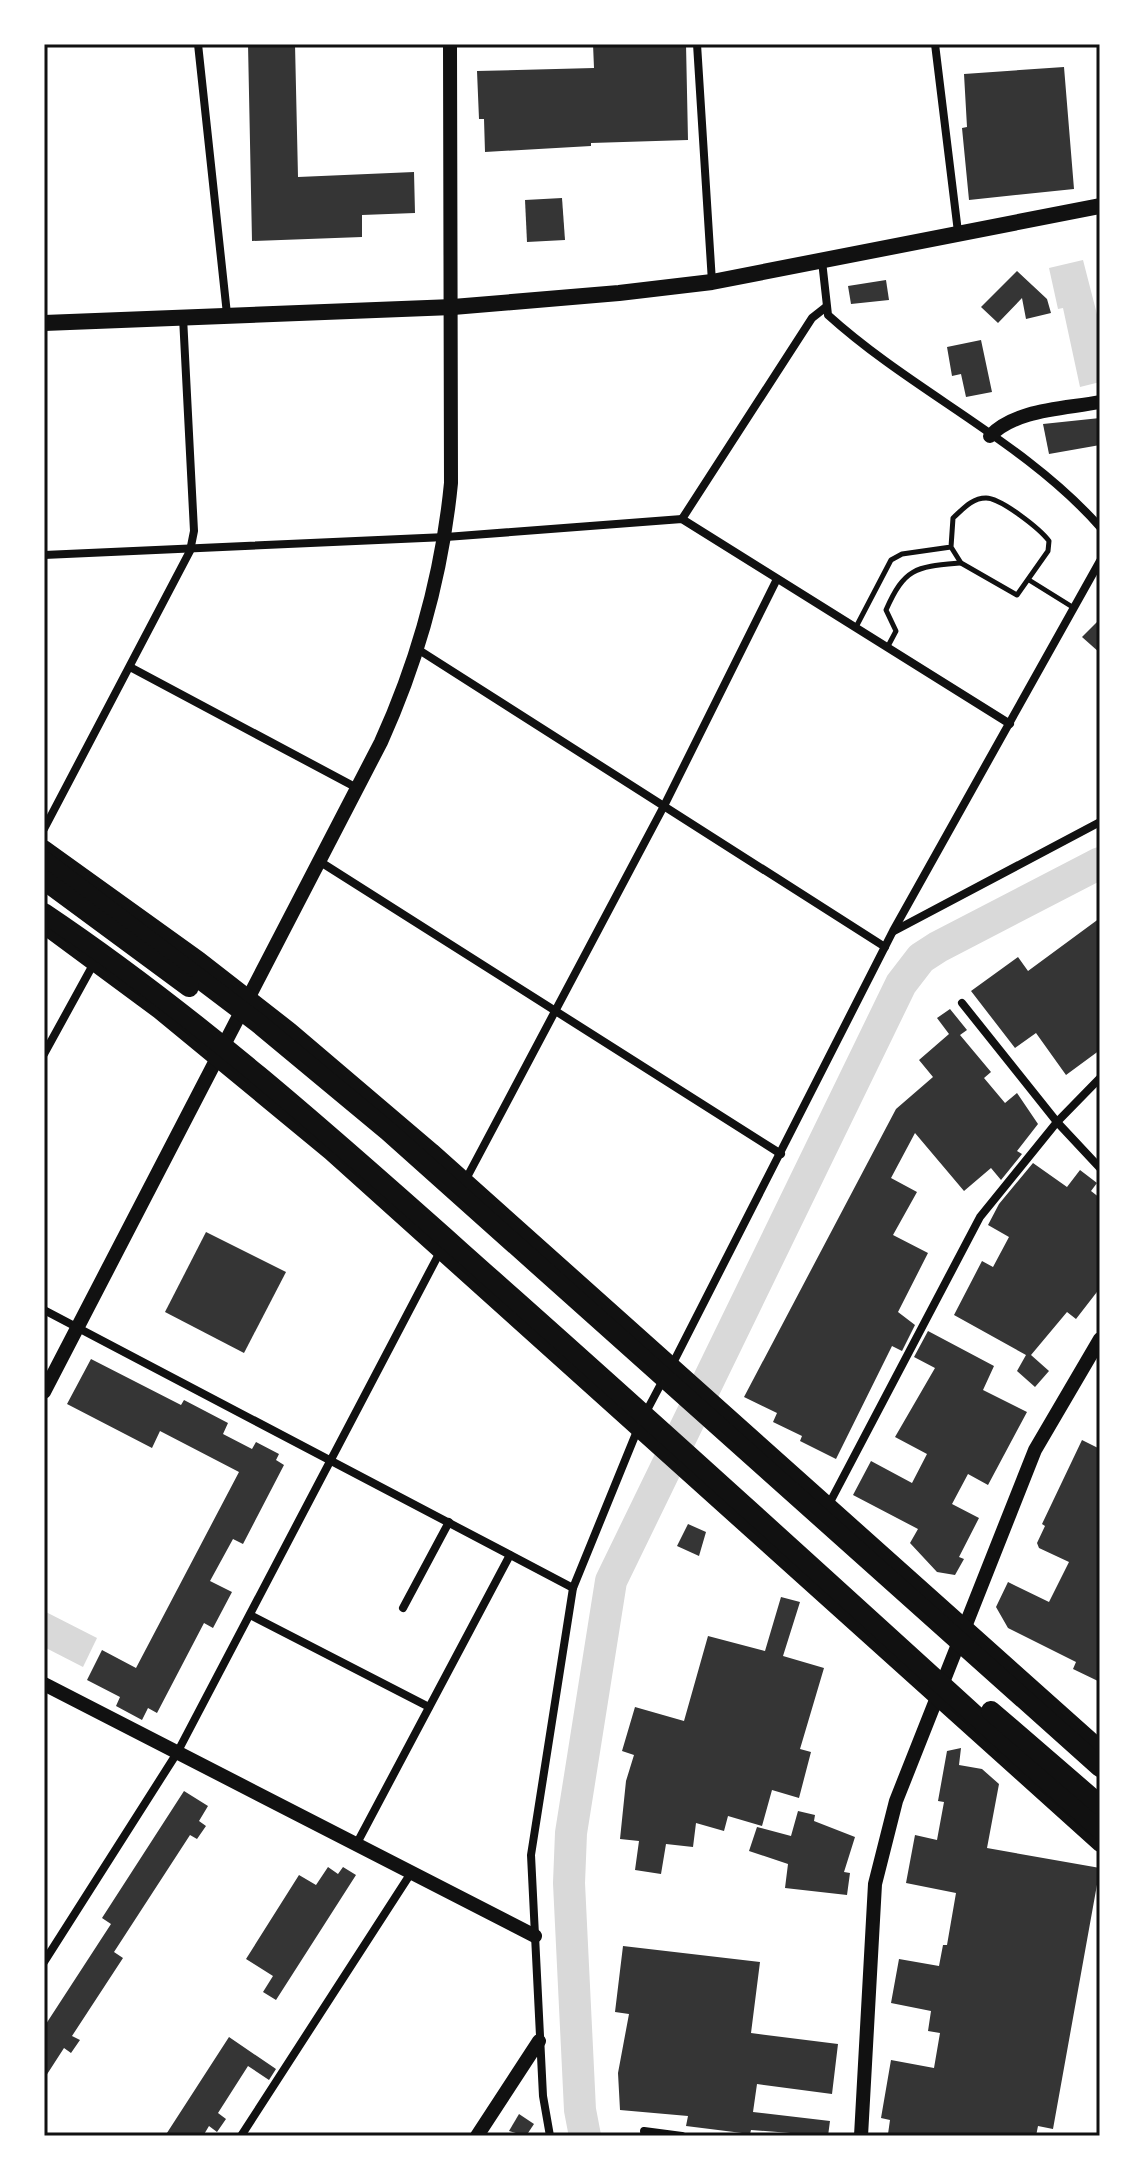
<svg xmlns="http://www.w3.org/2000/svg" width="1144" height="2180" viewBox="0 0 1144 2180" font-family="'Archivo Narrow',sans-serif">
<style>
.water{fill:#d9d9d9}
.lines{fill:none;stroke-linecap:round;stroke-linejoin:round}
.river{stroke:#d9d9d9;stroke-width:32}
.building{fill:#353535}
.service{stroke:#111;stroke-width:5}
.minor{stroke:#111;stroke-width:8}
.tertiary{stroke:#111;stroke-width:14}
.secondary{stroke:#111;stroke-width:16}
.motorway{stroke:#111;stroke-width:20}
.neatline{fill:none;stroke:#111;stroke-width:3}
</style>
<rect width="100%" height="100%" fill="#fff"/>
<g class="water">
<polygon points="1083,260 1100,326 1100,382 1080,387 1063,308 1058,309 1049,268"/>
<polygon points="44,1611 97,1638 83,1667 44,1647"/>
</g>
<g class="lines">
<polyline class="river" points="585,2136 580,2110 569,1883 571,1833 611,1581 901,984 921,958 938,947 1100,863"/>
</g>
<g class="building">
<polygon points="248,44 295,44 298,177 414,172 415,213 362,215 362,237 252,241"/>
<polygon points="593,44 686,44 688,140 591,143 591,146 485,152 484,119 479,119 477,71 594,68"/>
<polygon points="1064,67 1074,189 969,200 962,128 967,127 964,74"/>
<polygon points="562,198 565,240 527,242 525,200"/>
<polygon points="1017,271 1047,299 1051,313 1026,319 1022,298 998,323 981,307"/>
<polygon points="886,280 889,300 851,304 848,286"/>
<polygon points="981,340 992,392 966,397 961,374 952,376 947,347"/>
<polygon points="1100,418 1100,445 1049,454 1043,424"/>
<polygon points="1100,619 1100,653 1082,637"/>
<polygon points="1100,918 1100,1050 1066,1075 1036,1033 1015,1048 971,991 1018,957 1028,971"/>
<polygon points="950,1009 967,1030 960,1035 991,1072 984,1078 1005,1103 1017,1093 1038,1124 1017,1151 1022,1154 1001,1180 991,1168 964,1191 915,1133 891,1178 917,1192 893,1235 928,1253 898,1312 915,1325 902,1351 892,1346 836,1459 800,1441 802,1436 773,1422 777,1413 744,1397 896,1109 933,1077 919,1060 949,1034 937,1018"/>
<polygon points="1033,1163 1067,1187 1080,1170 1097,1183 1091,1191 1100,1198 1100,1288 1076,1319 1067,1312 1031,1355 1049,1371 1035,1387 1017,1371 1026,1355 954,1315 982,1261 993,1267 1009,1237 988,1225 999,1204"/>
<polygon points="206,1232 286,1272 244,1353 165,1312"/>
<polygon points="928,1331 994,1366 983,1390 1027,1412 988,1485 968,1474 952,1504 979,1518 959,1557 964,1559 955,1575 937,1572 910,1543 918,1529 853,1495 871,1461 912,1483 927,1454 895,1437 935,1368 914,1357"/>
<polygon points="91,1359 181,1405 184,1400 228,1423 223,1434 252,1449 256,1442 279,1454 276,1460 284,1465 243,1544 233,1539 210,1581 232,1592 213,1628 204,1623 157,1713 148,1708 142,1720 116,1706 120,1697 87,1680 102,1650 136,1668 239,1472 160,1431 152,1448 67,1404"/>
<polygon points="1082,1440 1100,1449 1100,1682 1073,1669 1076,1662 1008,1628 996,1607 1008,1582 1049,1602 1069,1562 1039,1548 1037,1543 1045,1526 1042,1524"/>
<polygon points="688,1524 706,1532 699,1556 677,1546"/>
<polygon points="781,1597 800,1602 783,1656 824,1668 800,1749 811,1752 799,1798 772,1790 762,1826 728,1816 724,1831 696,1823 693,1847 666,1844 661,1874 635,1870 639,1841 620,1839 626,1781 634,1755 622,1751 635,1707 684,1721 708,1636 765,1651"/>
<polygon points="961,1748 959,1765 982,1769 999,1784 987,1848 1100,1868 1053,2129 1038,2126 1036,2136 898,2136 888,2134 890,2120 881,2118 891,2060 934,2068 940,2033 928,2031 931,2011 891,2003 899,1959 939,1966 943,1945 947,1945 956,1893 906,1883 915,1835 937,1840 944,1802 938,1801 947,1751"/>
<polygon points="184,1791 208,1806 199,1821 206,1826 197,1839 190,1835 114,1952 123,1958 72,2036 80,2040 71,2053 64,2048 44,2079 44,2027 111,1924 102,1918"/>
<polygon points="798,1811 815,1815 814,1821 855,1837 844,1872 850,1873 847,1895 785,1888 788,1864 749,1851 757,1827 791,1836"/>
<polygon points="328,1867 338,1874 343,1867 356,1875 276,2000 263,1992 273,1976 246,1959 299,1875 316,1885"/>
<polygon points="623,1946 760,1962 751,2033 838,2044 832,2094 757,2084 753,2112 830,2121 828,2136 751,2130 750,2134 686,2126 688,2116 620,2110 618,2073 629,2014 615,2012"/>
<polygon points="229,2037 276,2069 269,2080 248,2066 218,2113 226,2119 217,2132 209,2126 203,2136 165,2136"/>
<polygon points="519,2114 534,2124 526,2136 509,2131"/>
</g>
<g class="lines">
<g class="service">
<polyline points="1029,580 1074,608"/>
<path d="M 856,627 L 891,560 L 902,554 L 951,547 L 953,518 C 963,509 972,498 986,498 C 1001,498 1040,529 1049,541 L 1048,551 L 1017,595 L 961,563 L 951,547"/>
<path d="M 887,648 L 896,631 L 886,610 C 905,567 916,567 960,563"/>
</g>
<g class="minor">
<polyline points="198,44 227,314"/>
<polyline points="697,44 712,282"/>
<polyline points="935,44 958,232"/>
<path d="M 822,261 L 828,315 C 913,392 1024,441 1100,527"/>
<polyline points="682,519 812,318 826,307"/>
<polyline points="44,555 446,537 682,519 1010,724"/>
<polyline points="419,650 885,947"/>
<polyline points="130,667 357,788"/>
<polyline points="44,829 190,551 194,531 183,317"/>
<polyline points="319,861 781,1154"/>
<polyline points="894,931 1100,822"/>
<polyline points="962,1003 1057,1122 1100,1168"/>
<polyline points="44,1054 94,963"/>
<polyline points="465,1181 665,804 777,579"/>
<polyline points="44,1310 573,1588"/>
<polyline points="672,1365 893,931 1100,561"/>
<polyline points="645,1414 663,1380"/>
<polyline points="828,1506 980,1217 1057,1122 1100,1078"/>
<polyline points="403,1608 449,1522"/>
<polyline points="250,1615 429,1707"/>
<polyline points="356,1845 510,1555"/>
<polyline points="44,1962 177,1753 441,1250"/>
<polyline points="644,2131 682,2136"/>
<polyline points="241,2136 411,1873"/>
<polyline points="550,2136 543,2096 531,1855 573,1588 639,1426"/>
</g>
<g class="tertiary">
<path d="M 990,436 C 1016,409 1064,409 1100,402"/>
<path d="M 44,1392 L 381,742 C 419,658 442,575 451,483 L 450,44"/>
<polyline points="44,1684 535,1936"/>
<polyline points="477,2136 539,2041"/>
<polyline points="861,2136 875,1884 896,1801 1035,1450 1100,1339"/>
</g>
<g class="secondary">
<polyline points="44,323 453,307 619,293 712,282 1100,206"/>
<polyline points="44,848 200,960 291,1031 432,1151 1100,1748"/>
<polyline points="44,926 159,1011 330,1152 1100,1844"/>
</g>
<g class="motorway">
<polyline points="44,861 258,1023 388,1131 1100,1767"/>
<polyline points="44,880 189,987"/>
<path d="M 44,913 C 211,1025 361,1163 511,1296 C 709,1472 904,1650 1100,1829"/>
<polyline points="991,1711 1100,1805"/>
</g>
</g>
<rect width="1144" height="2180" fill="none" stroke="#ffffff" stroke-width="92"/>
<rect x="46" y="46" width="1052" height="2088" class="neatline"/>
</svg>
